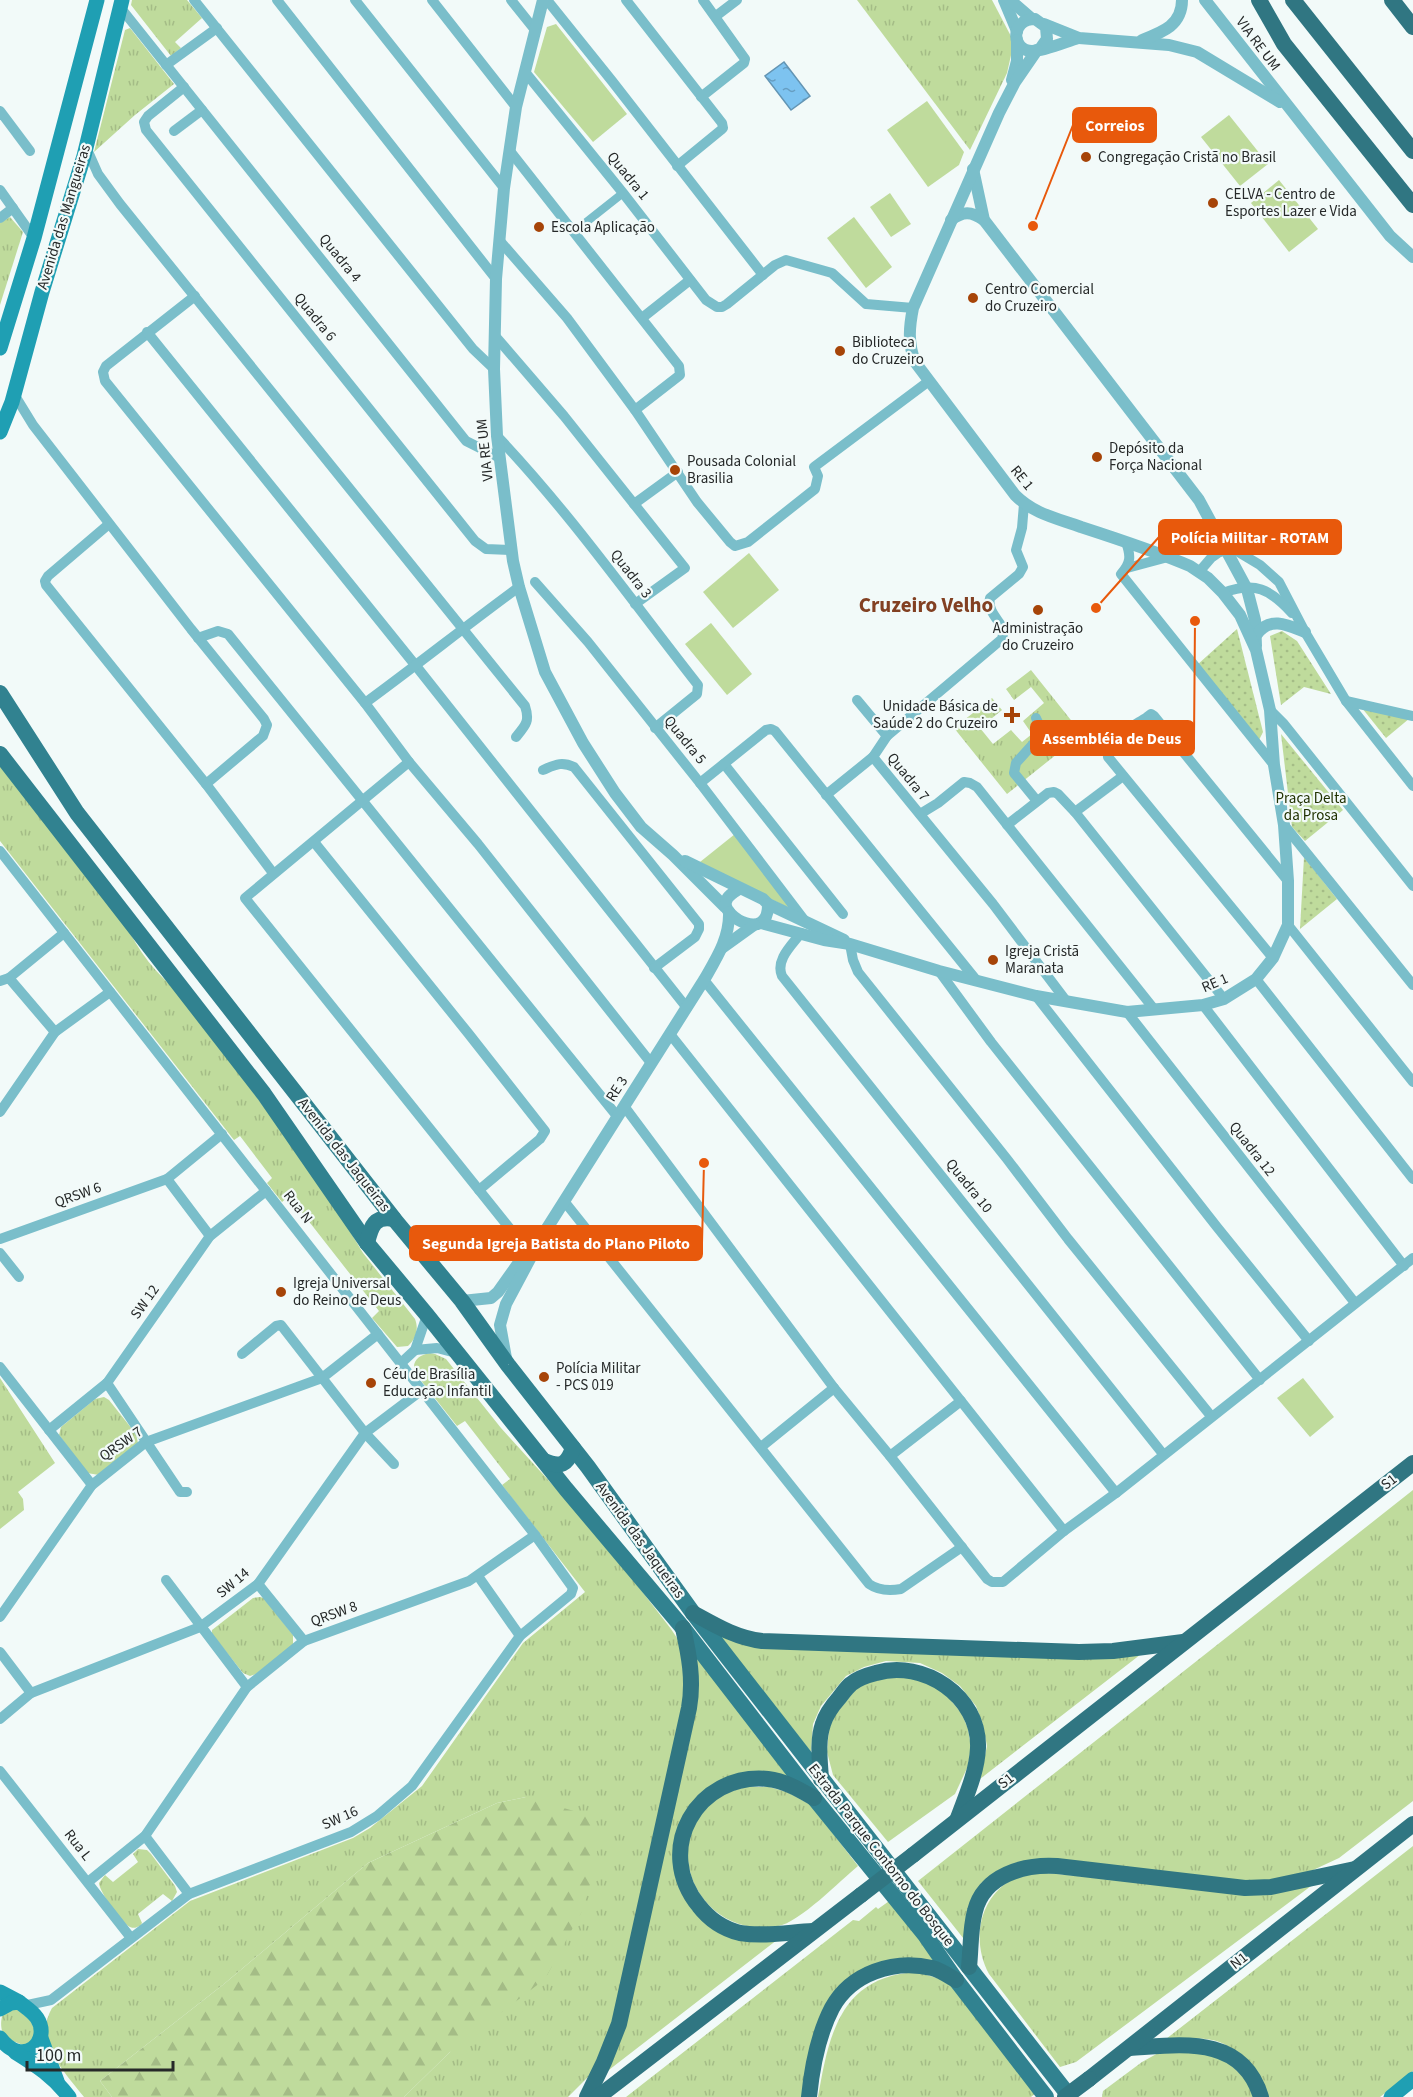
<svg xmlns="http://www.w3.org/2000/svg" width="1413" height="2097" viewBox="0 0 1413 2097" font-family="'Source Sans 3',sans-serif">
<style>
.grass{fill:url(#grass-tufts)}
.forest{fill:url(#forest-firs)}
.park{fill:#bfdb9c}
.garden{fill:url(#garden-dots)}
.water{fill:url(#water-ripples);stroke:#6395b4;stroke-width:1.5}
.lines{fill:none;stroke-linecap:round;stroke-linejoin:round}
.pedestrian{stroke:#7abeca;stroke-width:8}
.minor{stroke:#7abeca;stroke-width:10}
.tertiary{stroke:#7abeca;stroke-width:12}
.secondary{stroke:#1f9fb3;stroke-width:15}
.primary{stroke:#318290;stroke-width:16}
.trunk{stroke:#307682;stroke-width:16}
.trunk-bridge{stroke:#307682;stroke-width:16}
.poi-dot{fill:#a64408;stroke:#f2faf9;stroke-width:2}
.labels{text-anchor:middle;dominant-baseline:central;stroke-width:4.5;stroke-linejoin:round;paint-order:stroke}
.street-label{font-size:15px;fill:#262929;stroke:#f2faf9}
.poi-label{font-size:15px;fill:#262929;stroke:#f2faf9;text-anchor:start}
.park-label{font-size:15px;fill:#203100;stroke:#f2faf9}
.district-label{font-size:21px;font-weight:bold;fill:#824022;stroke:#f2faf9}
.leader{fill:none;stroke:#e8590c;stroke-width:2}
.callout-dot{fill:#e8590c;stroke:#f2faf9;stroke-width:2}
.callout{fill:#e8590c;stroke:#e8590c;stroke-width:2}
.callout-label{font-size:16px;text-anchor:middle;font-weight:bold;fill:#fff}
</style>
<defs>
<pattern id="grass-tufts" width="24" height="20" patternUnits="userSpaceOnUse" patternTransform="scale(1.5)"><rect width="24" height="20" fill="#bfdb9c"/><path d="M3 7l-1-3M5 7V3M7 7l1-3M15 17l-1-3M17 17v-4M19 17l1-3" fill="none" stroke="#a4bc86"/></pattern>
<pattern id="forest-firs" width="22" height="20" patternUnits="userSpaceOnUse" patternTransform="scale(1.5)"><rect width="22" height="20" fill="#bfdb9c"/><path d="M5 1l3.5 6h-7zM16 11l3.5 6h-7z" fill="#a4bc86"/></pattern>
<pattern id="garden-dots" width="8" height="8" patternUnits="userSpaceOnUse" patternTransform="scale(1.5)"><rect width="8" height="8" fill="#bfdb9c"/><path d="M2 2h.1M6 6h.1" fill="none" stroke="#a4bc86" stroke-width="1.8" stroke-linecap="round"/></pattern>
<pattern id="water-ripples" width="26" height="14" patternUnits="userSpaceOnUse" patternTransform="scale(1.5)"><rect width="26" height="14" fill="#7dc3f0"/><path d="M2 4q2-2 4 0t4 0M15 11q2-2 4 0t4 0" fill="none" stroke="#669ec2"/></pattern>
</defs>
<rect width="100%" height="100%" fill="#f2faf9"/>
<g class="grass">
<polygon points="132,0 187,0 202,18 175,42 181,48 171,56 131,5"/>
<polygon points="857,0 992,0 1014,42 1007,73 970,150"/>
<polygon points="130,28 174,84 135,115 94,152 125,30"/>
<polygon points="10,217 23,232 0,305 0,223"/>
<polygon points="1031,670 1082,734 1007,794 954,728 992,698 1002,710 980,728 993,744 1011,730 1022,742 1032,734 1023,721 1044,703 1031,687 1014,700 1006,689"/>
<path d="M 0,763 L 125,923 C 138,951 156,974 180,993 L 325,1190 L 363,1253 L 415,1319 C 419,1329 416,1339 408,1346 L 397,1347 L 372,1318 L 379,1311 L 289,1196 L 282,1202 L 267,1183 L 272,1178 L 240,1136 L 234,1140 L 0,841 Z"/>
<path d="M 430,1353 L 435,1354 L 446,1359 L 501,1428 L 600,1537 L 671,1629 L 679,1641 L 687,1685 L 614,2022 L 594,2071 L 568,2097 L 404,2097 L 450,2052 L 526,1797 L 497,1803 L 368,1863 L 224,1984 L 100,2081 L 112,2097 L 84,2097 C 65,2073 33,2040 52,2008 L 190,1901 L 353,1838 L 370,1828 L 422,1786 L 523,1643 L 585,1592 L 502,1485 L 510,1479 L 465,1421 L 457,1426 L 415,1373 C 411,1361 419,1355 430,1353 Z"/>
<polygon points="0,1378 55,1463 18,1492 23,1499 24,1510 0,1529"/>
<polygon points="104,1397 109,1400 136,1434 138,1443 99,1475 87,1473 59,1435 61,1427 95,1399"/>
<polygon points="1413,1490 1413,1801 1339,1858 1296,1878 1258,1884 1033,1859 981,1883 967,1910 971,1948 918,1881"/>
<polygon points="260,1597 264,1598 293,1635 293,1645 256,1674 250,1676 243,1673 212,1634 212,1630 253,1598"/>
<polygon points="718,1635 1145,1651 980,1779 987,1746 983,1725 976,1706 960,1686 942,1673 920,1663 886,1661 864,1667 846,1676 821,1706 813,1724 811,1752"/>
<polygon points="693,1650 797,1781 754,1774 683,1824 693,1907 777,1940 605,2073"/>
<polygon points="888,1677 916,1678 934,1686 949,1698 962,1714 968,1729 971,1747 968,1766 955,1794 888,1842 833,1775 827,1752 829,1728 835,1715 856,1689 869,1682"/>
<path d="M 746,1787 L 769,1787 L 787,1792 L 811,1805 L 858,1866 C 841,1880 799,1923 778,1926 C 698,1941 651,1838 724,1794 C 730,1791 739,1789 746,1787 Z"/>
<path d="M 1413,1846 L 1413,2071 L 1380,2097 L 1267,2097 C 1257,2083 1246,2062 1234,2051 C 1217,2034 1187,2039 1166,2039 Z"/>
<path d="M 138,1849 L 147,1850 L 151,1854 L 175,1886 L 177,1892 L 172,1901 L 163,1894 L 138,1914 L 142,1923 L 140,1926 C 136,1927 135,1929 130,1927 C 122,1924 99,1891 99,1883 L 105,1875 L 113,1882 L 138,1862 L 133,1854 Z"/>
<path d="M 1036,1872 L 1253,1893 L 1319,1880 L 1076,2062 L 1060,2067 L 989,1974 C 973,1945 977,1905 1005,1884 C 1014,1878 1027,1875 1036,1872 Z"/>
<polygon points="892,1899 938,1965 901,1961 838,1998 808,2097 626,2097 853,1920 859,1921 876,1907 878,1909"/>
<path d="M 917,1972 L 940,1979 L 951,1986 L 1037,2092 L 1031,2097 L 818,2097 C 829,2033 841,1976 917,1972 Z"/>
<path d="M 17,2009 L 30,2020 L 36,2032 L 28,2047 L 5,2038 C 0,2029 0,2020 4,2011 Z"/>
<polygon points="1160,2052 1218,2053 1250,2083 1254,2097 1102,2097 1103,2091 1142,2062"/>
</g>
<polygon class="forest" points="526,1797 591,1816 598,1859 581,1913 545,1979 450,2052 404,2097 112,2097 100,2081 224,1984 368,1863 497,1803"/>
<g class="park">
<polygon points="556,24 627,114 593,142 534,72 547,27"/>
<polygon points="927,101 964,152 959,165 928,187 887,130"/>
<polygon points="1229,115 1268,164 1240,186 1201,137"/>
<polygon points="1279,180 1318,229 1289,252 1251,203"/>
<polygon points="890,193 911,224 891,237 870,207"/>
<polygon points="854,217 892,267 866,288 827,238"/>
<polygon points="749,553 779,590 733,628 703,592"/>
<polygon points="711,623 752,674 727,695 685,644"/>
<polygon points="735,834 795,911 740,884 700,862"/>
<polygon points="1303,1378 1334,1417 1310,1437 1277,1398"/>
</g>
<g class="garden">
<polygon points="1237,629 1263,732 1259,740 1197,665"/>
<polygon points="1282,631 1297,641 1331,694 1304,687 1281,705 1270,636"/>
<polygon points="1362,708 1410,718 1386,738"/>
<polygon points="1281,734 1343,810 1305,841 1292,827"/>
<polygon points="1304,857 1337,899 1300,929"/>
</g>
<polygon class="water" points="784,62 810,96 791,110 765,76"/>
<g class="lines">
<polyline class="pedestrian" points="575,231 623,193"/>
<g class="minor">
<polyline points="194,0 473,349 494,369"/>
<polyline points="277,0 496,279"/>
<polyline points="355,0 504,188"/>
<polyline points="432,0 516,107"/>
<polyline points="511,0 535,30"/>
<polyline points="547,0 612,81 763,275"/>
<polyline points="626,0 722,123 723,128 721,130 677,166"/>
<polyline points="120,7 466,441 500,458"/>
<polyline points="716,16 737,0"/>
<polyline points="166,65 217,28"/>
<polyline points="525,72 623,193 706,300 717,307 722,307 727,304 775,265 786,260 832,273 866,304 913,308"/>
<polyline points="184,87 148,116 144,122 146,130 475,541 486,549 511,550"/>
<polyline points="701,97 744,63 745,59 703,0"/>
<polyline points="0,111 30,151"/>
<polyline points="174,131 202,110"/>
<path d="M 86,147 L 98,174 L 120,204 L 525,706 C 530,721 526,725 516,737"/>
<polyline points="510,151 679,366 680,375 635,410"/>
<polyline points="0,190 34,238"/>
<polyline points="0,218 13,208"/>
<polyline points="500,241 567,318 635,410 697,502 730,542 735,546 748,542 815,489 818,476 814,467 929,381"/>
<polyline points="195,296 106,366 103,372 105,381 365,703 409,762 478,844 651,1063"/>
<polyline points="642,318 690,280"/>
<polyline points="147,332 416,666 687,1008"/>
<polyline points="496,337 564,416 685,568 635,604"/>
<polyline points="14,394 33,425 191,629 264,719 267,725 263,736 206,784"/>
<path d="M 497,436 C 570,513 632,601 698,685 L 697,694 L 655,728"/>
<polyline points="634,504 678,472"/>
<path d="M 1024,504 L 1022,528 L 1016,550 L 1023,567 L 1019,574 L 990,598 C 987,611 999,620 1004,630 L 1002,639 L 887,736 L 873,757 L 993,904 L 1067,1002"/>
<polyline points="109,524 48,576 45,581 46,585 206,784 273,873"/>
<path d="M 1126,542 C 1131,556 1131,563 1121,574 L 1274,765"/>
<polyline points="1127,568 1168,557"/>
<polyline points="1199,572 1211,558 1218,553 1227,549 1235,550 1260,565 1279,582 1305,632 1346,701 1413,786"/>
<polyline points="535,582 588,642 700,783 805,921"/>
<path d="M 1223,593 C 1255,581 1270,589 1292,613"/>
<polyline points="198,638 218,631 228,634 617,1116"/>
<polyline points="857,700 887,736"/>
<polyline points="1346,701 1413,716"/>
<path d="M 365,703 C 417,665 467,625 519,587"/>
<polyline points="1270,710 1284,724 1413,886"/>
<polyline points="1036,718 1043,733 1016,763 1014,773 1037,801"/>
<polyline points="409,762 245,898 531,1255"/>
<polyline points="724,764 843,914"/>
<path d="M 543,770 C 555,765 561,761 574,767 L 699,924 L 699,929 L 695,937 L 654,968"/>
<polyline points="700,783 766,730 771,729 775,731 977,981"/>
<polyline points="826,795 873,757"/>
<polyline points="1075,812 1123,776"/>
<polyline points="920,814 938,803 964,782 970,783 977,787 1154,1009"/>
<polyline points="1007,825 1048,793 1054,792 1058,794 1075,812 1224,999"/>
<polyline points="1284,825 1413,985"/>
<polyline points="314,842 468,1033 545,1131 540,1139 479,1190"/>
<polyline points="0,851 535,1535 573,1588 571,1594 520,1636 412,1786 377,1816 351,1832 189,1894 51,2000 23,2006"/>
<polyline points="1288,925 1413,1082"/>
<path d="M 801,933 C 792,945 775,960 782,976 L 1163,1454"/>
<polyline points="850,944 853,960 858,972 1007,1159 1068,1239 1211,1416"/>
<path d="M 1273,958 L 1108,757 C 1106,739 1134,726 1147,717 L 1151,714 L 1154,716 L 1288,881"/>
<polyline points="939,971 991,1042 1260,1380"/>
<polyline points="9,978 55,1032"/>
<polyline points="1256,979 1413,1179"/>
<polyline points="704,980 1116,1493"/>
<polyline points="0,981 9,978 64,933"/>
<polyline points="1036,996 1217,1227 1309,1341"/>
<polyline points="1203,1005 1404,1266"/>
<polyline points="1127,1012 1355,1303"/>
<polyline points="670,1034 1064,1531"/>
<polyline points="624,1106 834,1388 890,1456 987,1579 992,1582 1003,1582 1064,1531 1116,1493 1413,1258"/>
<polyline points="0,1112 55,1032 110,992"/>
<polyline points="167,1179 210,1236"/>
<path d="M 564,1201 L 869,1584 C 879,1591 890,1591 901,1589 L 962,1547"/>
<polyline points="0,1239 167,1179 222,1134"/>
<polyline points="0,1253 19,1277"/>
<polyline points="415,1350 437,1348 456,1353"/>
<polyline points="242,1354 276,1326 281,1325 365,1433 394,1464"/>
<polyline points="401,1363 415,1350 427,1315"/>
<polyline points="0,1367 92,1485"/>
<polyline points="107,1383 180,1492 187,1492"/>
<polyline points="49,1430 107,1383 210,1236 266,1191"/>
<polyline points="761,1447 834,1388"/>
<polyline points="890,1456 961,1401"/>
<polyline points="478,1576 520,1636"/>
<polyline points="166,1580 247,1687"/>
<polyline points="258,1584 304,1641"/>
<polyline points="0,1617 92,1485 146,1442 322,1378 378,1334"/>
<polyline points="0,1652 31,1693"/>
<polyline points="0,1719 31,1693 200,1627 258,1584 365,1433 422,1390"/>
<polyline points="0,1771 131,1938"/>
<polyline points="145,1836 189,1894"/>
<polyline points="88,1882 145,1836 247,1687 304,1641 469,1581 535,1535"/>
</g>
<g class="tertiary">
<polyline points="543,0 516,107 504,188 496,279 494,369 497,436 513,561 519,587 545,672 583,743 615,793 641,827 673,855 725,907"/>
<polyline points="1004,0 1017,31"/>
<polyline points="1010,0 1032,19"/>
<polyline points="1205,0 1390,236 1413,257"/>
<polyline points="1044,24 1079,38 1169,45 1197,52 1280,102"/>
<path d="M 1142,40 C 1163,32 1182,25 1182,0"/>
<path d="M 1040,49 L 1047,39 L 1046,27 L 1035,19 C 1010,19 1011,51 1032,51 C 1045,51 1065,42 1078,38"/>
<polyline points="1012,80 1017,61 1017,40"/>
<polyline points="973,169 984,220 1199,500 1247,589 1255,620 1256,646"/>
<path d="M 951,220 C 963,211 971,211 984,220"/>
<path d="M 1257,634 C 1270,616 1288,625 1305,632"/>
<path d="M 685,861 L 763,899 L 768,904 C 769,943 722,917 726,902 C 727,896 734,892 739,889"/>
<polyline points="768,904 844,940"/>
<path d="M 761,923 L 824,940 L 850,944 L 939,971 L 1036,996 L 1127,1012 L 1203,1005 L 1224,999 L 1256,979 L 1273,958 L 1288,925 L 1288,881 L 1284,825 L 1274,765 L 1270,710 L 1256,650 L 1240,615 L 1223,593 L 1208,578 L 1190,566 C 1155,551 1118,539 1081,527 C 1056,518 1034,514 1015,495 L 915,362 C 908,343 909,328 913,308 L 999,113 L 1015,82 L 1037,50"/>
<polyline points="722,948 754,925"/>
<path d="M 462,1301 L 491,1298 L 498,1292 L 527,1251 L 536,1244 L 544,1233 L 704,980 C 716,959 730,938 729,912"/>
<polyline points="506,1358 500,1325 506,1304 531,1257"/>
</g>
<g class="secondary">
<polyline points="0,348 34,238 97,0"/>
<polyline points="0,432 12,402 42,292 84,156 122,0"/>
<polyline points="0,1992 19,2002"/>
<path d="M 0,2009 L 11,2003 L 19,2002 C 25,2007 32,2011 37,2018 C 52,2041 23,2069 0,2038"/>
<polyline points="41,2038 57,2081"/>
<path d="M 15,2052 C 36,2065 54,2077 69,2097"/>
<polyline points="1391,2097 1413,2079"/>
</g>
<g class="primary">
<polyline points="0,693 77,813 394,1219 462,1301 508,1365 588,1467 693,1613 1070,2097"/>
<polyline points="0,754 264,1094 367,1243 427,1315 566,1489 683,1628 814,1798 925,1935 956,1980 1046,2097"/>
<path d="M 367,1243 C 371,1226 375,1215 394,1219"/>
<path d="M 544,1461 C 561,1468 567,1465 573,1448"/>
</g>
<g class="trunk">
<polyline points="1259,0 1284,44 1413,205"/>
<polyline points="1293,0 1413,151"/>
<polyline points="1392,0 1413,27"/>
<path d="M 693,1613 C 715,1625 736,1638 762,1641 L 1079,1652 L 1113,1651 L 1183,1642"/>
<path d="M 821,1779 C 820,1762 817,1741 823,1724 C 826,1714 832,1706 839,1698 C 843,1693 847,1687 851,1684 C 858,1678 868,1675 876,1673 C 923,1659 980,1696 978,1748 C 977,1772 966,1796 958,1818"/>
<polyline points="913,1855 1413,1463"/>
<path d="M 813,1931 C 790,1932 764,1937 740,1933 C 724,1929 709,1919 699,1906 C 653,1850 697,1772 768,1779 C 785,1781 800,1790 814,1798"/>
<path d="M 969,1967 C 971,1949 970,1929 975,1911 C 984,1875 1024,1864 1057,1866 L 1245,1888 L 1271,1887 L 1355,1869"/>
<path d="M 1130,2048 C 1180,2045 1242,2034 1261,2097"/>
<polyline points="1089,2079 1413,1824"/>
<path d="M 587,2097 L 604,2062 L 619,2024 L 689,1708 C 694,1680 689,1655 683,1628"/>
<polyline points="598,2097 861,1895"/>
<path d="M 809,2097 C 812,2067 818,2035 832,2008 C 851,1973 894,1959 932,1968 C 940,1970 949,1976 956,1980"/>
</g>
<g class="trunk-bridge">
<polyline points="861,1895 913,1855"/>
<polyline points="1065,2097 1089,2079"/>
</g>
</g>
<g class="poi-dot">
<circle cx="1086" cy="157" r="6"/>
<circle cx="1213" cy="203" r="6"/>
<circle cx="539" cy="227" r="6"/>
<circle cx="973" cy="298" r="6"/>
<circle cx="840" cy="351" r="6"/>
<circle cx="1097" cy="457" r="6"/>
<circle cx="675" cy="470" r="6"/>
<circle cx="1038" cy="610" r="6"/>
<path d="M1009 706h6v6h6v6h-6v6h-6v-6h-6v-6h6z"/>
<circle cx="993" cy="960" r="6"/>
<circle cx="281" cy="1292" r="6"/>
<circle cx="544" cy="1377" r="6"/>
<circle cx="371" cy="1383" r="6"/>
</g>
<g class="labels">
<g class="street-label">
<text transform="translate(1258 44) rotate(53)">VIA RE UM</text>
<text transform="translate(628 176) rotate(51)">Quadra 1</text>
<text transform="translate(64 217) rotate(-73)">Avenida das Mangueiras</text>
<text transform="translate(340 258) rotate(51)">Quadra 4</text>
<text transform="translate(315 317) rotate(51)">Quadra 6</text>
<text transform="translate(485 450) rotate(-96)">VIA RE UM</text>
<text transform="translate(1022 478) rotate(51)">RE 1</text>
<text transform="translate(631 574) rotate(52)">Quadra 3</text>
<text transform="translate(685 740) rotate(51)">Quadra 5</text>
<text transform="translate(908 777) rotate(51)">Quadra 7</text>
<text transform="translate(1215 983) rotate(-23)">RE 1</text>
<text transform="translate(617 1089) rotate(-57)">RE 3</text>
<text transform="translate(1252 1149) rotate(52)">Quadra 12</text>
<text transform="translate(344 1155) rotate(52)">Avenida das Jaqueiras</text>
<text transform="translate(969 1186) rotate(51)">Quadra 10</text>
<text transform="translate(78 1195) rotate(-20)">QRSW 6</text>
<text transform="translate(298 1207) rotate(52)">Rua N</text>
<text transform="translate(145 1302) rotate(-55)">SW 12</text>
<text transform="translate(121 1444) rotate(-35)">QRSW 7</text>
<text transform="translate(1389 1482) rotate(-38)">S1</text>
<text transform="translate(640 1540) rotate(54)">Avenida das Jaqueiras</text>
<text transform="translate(233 1583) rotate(-40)">SW 14</text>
<text transform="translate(334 1614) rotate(-20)">QRSW 8</text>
<text transform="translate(1006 1781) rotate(-38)">S1</text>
<text transform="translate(340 1818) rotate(-24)">SW 16</text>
<text transform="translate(78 1845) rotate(52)">Rua L</text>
<text transform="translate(881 1855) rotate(52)">Estrada Parque Contorno do Bosque</text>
<text transform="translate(1239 1961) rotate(-38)">N1</text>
</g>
<g class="poi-label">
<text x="1098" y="157">Congregação Cristã no Brasil</text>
<text x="1225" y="194">CELVA - Centro de<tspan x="1225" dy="17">Esportes Lazer e Vida</tspan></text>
<text x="551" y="227">Escola Aplicação</text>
<text x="985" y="289">Centro Comercial<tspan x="985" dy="17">do Cruzeiro</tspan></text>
<text x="852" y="342">Biblioteca<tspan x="852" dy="17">do Cruzeiro</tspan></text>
<text x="1109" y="448">Depósito da<tspan x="1109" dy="17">Força Nacional</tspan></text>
<text x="687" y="461">Pousada Colonial<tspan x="687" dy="17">Brasilia</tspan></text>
<text x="1038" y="628" text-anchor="middle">Administração<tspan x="1038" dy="17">do Cruzeiro</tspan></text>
<text x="998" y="706" text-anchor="end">Unidade Básica de<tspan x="998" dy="17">Saúde 2 do Cruzeiro</tspan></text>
<text x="1005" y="951">Igreja Cristã<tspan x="1005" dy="17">Maranata</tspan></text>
<text x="293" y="1283">Igreja Universal<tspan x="293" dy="17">do Reino de Deus</tspan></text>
<text x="556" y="1368">Polícia Militar<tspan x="556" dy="17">- PCS 019</tspan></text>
<text x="383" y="1374">Céu de Brasília<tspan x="383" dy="17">Educação Infantil</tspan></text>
</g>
<g class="park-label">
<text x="1311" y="798">Praça Delta<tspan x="1311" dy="17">da Prosa</tspan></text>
</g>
<g class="district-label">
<text x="926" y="605">Cruzeiro Velho</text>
</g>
</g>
<path class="leader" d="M1033 226L1073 125M1096 608L1159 537M1195 621L1194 738M704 1163L702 1243"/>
<g class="callout-dot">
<circle cx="1033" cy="226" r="6"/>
<circle cx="1096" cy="608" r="6"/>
<circle cx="1195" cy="621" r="6"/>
<circle cx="704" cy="1163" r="6"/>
</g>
<g class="callout">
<rect x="1073" y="108" width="83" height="34" rx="6"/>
<rect x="1159" y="520" width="182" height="34" rx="6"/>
<rect x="1031" y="721" width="163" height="34" rx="6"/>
<rect x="410" y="1226" width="292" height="34" rx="6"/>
</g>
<g class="callout-label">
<text x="1115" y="131">Correios</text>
<text x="1250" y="543">Polícia Militar - ROTAM</text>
<text x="1112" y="744">Assembléia de Deus</text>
<text x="556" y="1249">Segunda Igreja Batista do Plano Piloto</text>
</g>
<path d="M27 2061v9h146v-9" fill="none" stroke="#262929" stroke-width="3"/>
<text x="36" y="2061" font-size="18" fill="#262929" stroke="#f2faf9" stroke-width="4.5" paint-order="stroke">100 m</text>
</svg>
